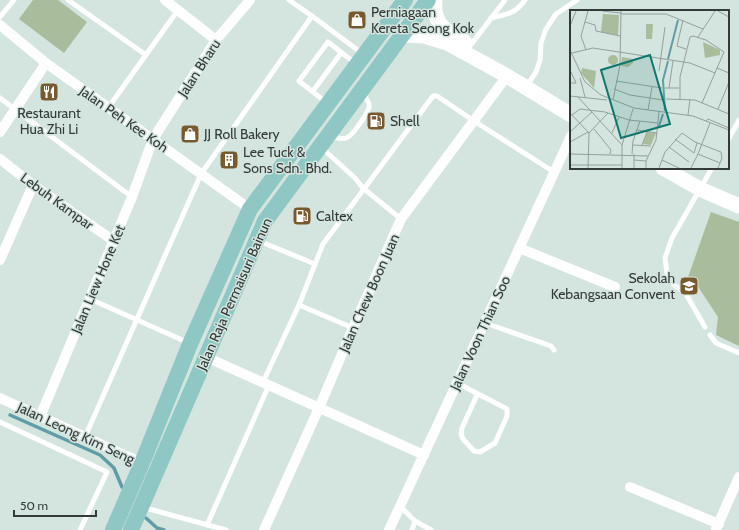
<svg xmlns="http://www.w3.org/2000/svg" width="739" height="530" viewBox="0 0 739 530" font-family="Cabin,sans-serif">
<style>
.green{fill:#a9bc9b}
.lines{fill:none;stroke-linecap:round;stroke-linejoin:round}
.stream{stroke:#609da7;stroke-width:3.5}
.lane{stroke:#fff;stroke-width:5}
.street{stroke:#fff;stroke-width:10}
.secondary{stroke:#fff;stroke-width:15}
.primary{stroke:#8ec7c3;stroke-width:16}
.labels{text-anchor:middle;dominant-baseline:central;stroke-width:3;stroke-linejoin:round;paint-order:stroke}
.poi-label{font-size:14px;fill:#343a38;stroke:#d4e4de;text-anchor:start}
.street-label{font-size:14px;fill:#343a38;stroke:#d4e4de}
.inset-river{fill:none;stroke:#609da7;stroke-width:2}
.inset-road{fill:none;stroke:#94a09c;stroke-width:1}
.view{fill:#0f766e;fill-opacity:0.15;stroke:#0f766e;stroke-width:2}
.inset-edge{fill:none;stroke:#343a38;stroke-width:2}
</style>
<rect width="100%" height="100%" fill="#d4e4de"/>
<g class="green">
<polygon points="33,0 58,0 87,22 64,53 19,19"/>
<polygon points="711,212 739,222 739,346 716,335 718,317 695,282 687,280"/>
</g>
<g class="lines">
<g class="stream">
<polyline points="10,415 100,455 114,468 122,487"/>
<polyline points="146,518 157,528 164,530"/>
</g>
<g class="lane">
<polyline points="68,0 146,55"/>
<polyline points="289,0 312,16"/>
<polyline points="0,17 14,0"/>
<path d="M 491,18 C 507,14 515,14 525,0"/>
<polyline points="470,46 505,0"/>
<polyline points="526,87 536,72 540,60 541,43 546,29 556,14 577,0"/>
<polyline points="313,91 341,53"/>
<polyline points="0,98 132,197"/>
<polyline points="327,103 299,81 328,42 355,63"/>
<polyline points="108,108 178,10"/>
<path d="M 330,136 C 335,137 341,140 346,138 C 353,136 366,115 369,108 L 369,104 L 363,92"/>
<polyline points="728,140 739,120"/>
<polyline points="322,148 355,178 363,188 401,219"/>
<polyline points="259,241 315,264"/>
<polyline points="667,273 665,258 672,238 712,168"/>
<polyline points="673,284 686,294 705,327"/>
<polyline points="90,299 189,343"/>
<polyline points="299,305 353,328"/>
<polyline points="485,323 551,346 554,350"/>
<polyline points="710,335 716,343 739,353"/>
<polyline points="263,382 299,305 323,244 433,96 437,96 474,121 554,172"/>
<polyline points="457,383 507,409 507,416 495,443 480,452 474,451 463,439 461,434 462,428 477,395"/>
<polyline points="0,422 107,472 80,530"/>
<polyline points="85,437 201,174 312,16 363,54"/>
<polyline points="400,506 415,521 431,530"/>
<polyline points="142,507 226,530"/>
<polyline points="207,525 269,385"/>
<polyline points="412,530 415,521"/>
</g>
<g class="street">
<polyline points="165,0 216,40"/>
<polyline points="0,25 46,63 250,209"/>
<polyline points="0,132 46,63"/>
<polyline points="0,159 33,185 114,241"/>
<polyline points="519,248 615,287"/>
<polyline points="0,260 33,185"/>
<polyline points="206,357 424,455"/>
<polyline points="0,398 142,463 146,463"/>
<polyline points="40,417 132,197 153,139 216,40 250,0"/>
<polyline points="630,487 719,524"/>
<polyline points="716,529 739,477"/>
<polyline points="264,530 319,408 353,328 401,219 507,76"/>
<polyline points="389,530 571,136"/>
</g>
<g class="secondary">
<path d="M 435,0 C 432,24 447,32 465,42"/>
<polyline points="402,35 424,36 447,43 507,76 571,115"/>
<polyline points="663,168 700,189 739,206"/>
</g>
<g class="primary">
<polyline points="113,530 142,463 190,344 250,209 405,0"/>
<polyline points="131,530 265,221 428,0"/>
</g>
</g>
<defs>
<g id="shop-square" transform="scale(1)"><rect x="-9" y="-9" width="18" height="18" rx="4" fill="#775a2d" stroke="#d4e4de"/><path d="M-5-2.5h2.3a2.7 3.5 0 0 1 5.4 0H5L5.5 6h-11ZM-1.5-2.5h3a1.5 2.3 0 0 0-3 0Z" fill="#fff"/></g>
<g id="restaurant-square" transform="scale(1)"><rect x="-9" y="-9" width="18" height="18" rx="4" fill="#775a2d" stroke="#d4e4de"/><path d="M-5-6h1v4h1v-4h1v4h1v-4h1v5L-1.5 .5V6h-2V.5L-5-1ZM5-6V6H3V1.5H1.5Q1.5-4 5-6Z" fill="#fff"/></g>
<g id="fuel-square" transform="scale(1)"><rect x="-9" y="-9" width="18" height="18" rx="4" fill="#775a2d" stroke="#d4e4de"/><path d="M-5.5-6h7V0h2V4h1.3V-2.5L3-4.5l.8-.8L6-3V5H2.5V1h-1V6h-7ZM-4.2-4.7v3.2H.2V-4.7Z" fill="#fff"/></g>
<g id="building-square" transform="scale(1)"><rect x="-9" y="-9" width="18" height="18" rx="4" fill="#775a2d" stroke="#d4e4de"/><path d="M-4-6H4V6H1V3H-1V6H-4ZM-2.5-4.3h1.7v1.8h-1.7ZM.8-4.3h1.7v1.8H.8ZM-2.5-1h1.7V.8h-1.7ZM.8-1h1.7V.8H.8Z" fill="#fff"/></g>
<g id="school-square" transform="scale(1)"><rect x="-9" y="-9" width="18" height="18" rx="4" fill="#775a2d" stroke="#d4e4de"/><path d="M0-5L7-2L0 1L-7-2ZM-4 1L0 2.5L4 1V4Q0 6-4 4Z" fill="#fff"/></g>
</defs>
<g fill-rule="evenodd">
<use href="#shop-square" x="357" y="20"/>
<use href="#restaurant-square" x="49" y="92"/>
<use href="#fuel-square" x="376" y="121"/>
<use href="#shop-square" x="190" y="134"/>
<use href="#building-square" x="229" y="160"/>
<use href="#fuel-square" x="302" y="216"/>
<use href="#school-square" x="689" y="286"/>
</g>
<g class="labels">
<g class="poi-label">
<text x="371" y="12">Perniagaan<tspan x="371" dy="16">Kereta Seong Kok</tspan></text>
<text x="49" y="113" text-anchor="middle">Restaurant<tspan x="49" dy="16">Hua Zhi Li</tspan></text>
<text x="390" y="121">Shell</text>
<text x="204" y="134">JJ Roll Bakery</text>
<text x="243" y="152">Lee Tuck &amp;<tspan x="243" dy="16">Sons Sdn. Bhd.</tspan></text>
<text x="316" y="216">Caltex</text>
<text x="675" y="278" text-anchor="end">Sekolah<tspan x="675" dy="16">Kebangsaan Convent</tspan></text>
</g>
<g class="street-label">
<text transform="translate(199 68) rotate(-57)">Jalan Bharu</text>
<text transform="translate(124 119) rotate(35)">Jalan Peh Kee Koh</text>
<text transform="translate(57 201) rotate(36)">Lebuh Kampar</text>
<text transform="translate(98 279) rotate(-67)">Jalan Liew Hone Ket</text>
<text transform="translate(369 293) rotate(-66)">Jalan Chew Boon Juan</text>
<text transform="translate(234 294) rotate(-66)">Jalan Raja Permaisuri Bainun</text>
<text transform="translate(480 333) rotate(-65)">Jalan Voon Thian Soo</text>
<text transform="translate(76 433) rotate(25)">Jalan Leong Kim Seng</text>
</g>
</g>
<g transform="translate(570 10)">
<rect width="159" height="159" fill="#d4e4de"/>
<path d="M 33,4 L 49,5 L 48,25 L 31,22 ZM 76,14 L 83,14 L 82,29 L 76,29 ZM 133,32 L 150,40 L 150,45 L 135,48 ZM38 50a5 5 0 1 1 10 0a5 5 0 1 1-10 0ZM 52,47 L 63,49 L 63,53 L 58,57 L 51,56 ZM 12,58 L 26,61 L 24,78 L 11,63 ZM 77,122 L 86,123 L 81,135 L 73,134 Z" fill="#a9bc9b"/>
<path class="inset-river" d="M 98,49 L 108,10M 95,101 L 93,70 L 98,51M 89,116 L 93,104"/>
<path class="inset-road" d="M 32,1 L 51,3M 148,1 L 159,7M 51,4 L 96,4 L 133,19M 113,10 L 107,36 L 116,39M 15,12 L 25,15 L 26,21 L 50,26M 0,16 L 6,1M 128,27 L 145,1M 0,40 L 15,72 L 31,85 L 64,98 L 123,106 L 159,120M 16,40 L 11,26 L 18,1M 2,43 L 23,38 L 120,53 L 145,63M 147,58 L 159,63M 0,60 L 6,73 L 0,73M 89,61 L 95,17M 10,68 L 15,87M 46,71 L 92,78M 95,78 L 109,78M 99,78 L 103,51M 44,79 L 60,85 L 93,90M 0,86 L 37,90M 8,87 L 52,135 L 52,158M 96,89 L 125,90 L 159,104M 110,89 L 110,67 L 120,27 L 123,26 L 136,30 L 154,42 L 132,93M 43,90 L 50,55 L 51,1M 148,99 L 159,72M 78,100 L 82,77M 0,103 L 19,123M 2,105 L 10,99 L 35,102 L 59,110 L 88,113M 118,105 L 120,89M 136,111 L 138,109 L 159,118M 140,113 L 128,144 L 150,153M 24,119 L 41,140 L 40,144M 67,120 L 87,123M 0,122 L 22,102M 19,123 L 38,103M 42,123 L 49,107M 105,129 L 124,143 L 127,133M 0,132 L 18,122M 52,135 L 63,99M 63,135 L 81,136M 72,135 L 77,122M 99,137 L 119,152M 0,144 L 78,146M 62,144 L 63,131 L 70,111M 64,150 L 76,151M 92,150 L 109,158M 0,155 L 52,155M 18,158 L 19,123M 64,158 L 64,144M 76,158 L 76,151 L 86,130 L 89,102M 89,158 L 95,142 L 112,123 L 125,132 L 151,142 L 152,148 L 148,158M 121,158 L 128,144"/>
<path class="view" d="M 80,45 L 100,114 L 51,128 L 31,60 Z"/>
<rect width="159" height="159" class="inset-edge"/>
</g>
<path d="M14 510v6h82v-6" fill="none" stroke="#343a38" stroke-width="2"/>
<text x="20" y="510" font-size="12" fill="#343a38" stroke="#d4e4de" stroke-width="3" paint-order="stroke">50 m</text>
</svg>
